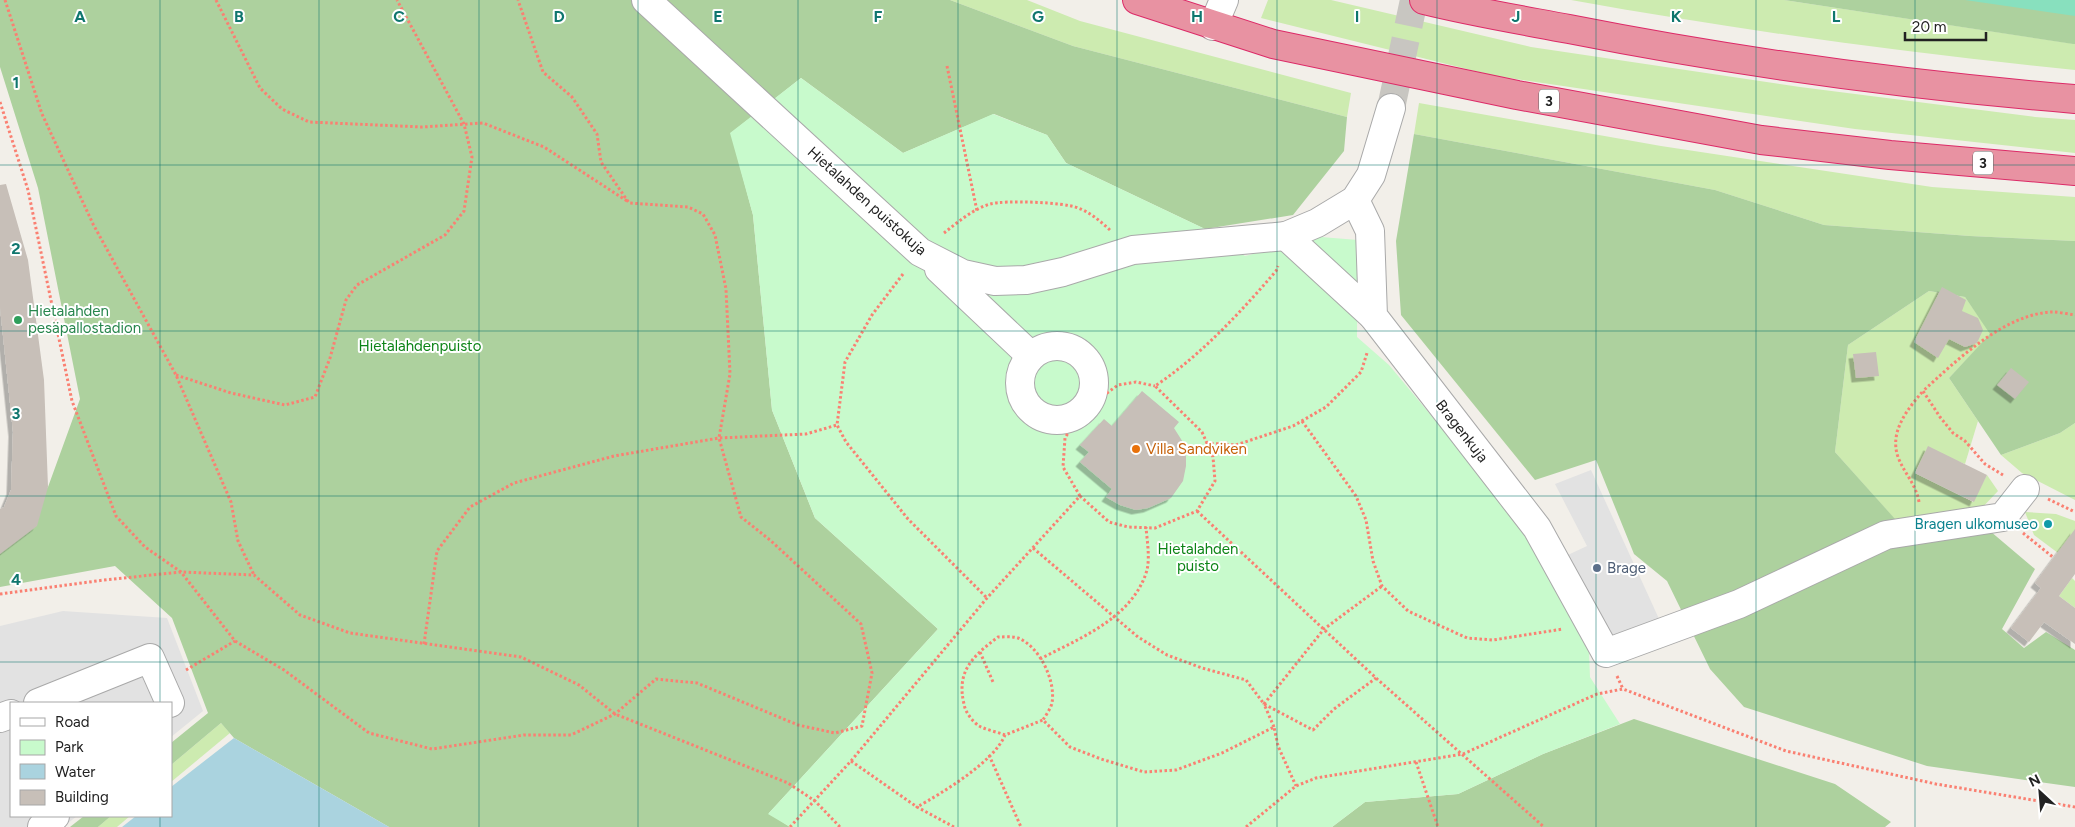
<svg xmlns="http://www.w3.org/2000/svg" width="2075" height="827" viewBox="0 0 2075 827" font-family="Figtree,sans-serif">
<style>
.grass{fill:#cdebb0}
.forest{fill:#add19e}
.park{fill:#c8facc}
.pitch{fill:#88e0be}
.parking{fill:#e2e2e2}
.water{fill:#aad3df}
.building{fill:#c7bfb8;filter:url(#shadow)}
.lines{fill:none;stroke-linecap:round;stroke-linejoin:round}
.minor-tunnel{stroke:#c8c6c1;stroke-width:28;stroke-dasharray:28 14;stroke-linecap:butt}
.minor-casing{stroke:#a9a9a9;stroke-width:30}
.highway-casing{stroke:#dc2a67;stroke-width:30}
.path{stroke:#fa8072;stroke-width:3;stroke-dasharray:2.5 2.5;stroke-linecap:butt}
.minor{stroke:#fff;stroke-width:28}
.highway{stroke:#e892a2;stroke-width:28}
.grid{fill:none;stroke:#0f766e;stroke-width:1;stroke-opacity:0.55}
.leisure-dot{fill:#2e9e5b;stroke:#fff;stroke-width:2}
.food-dot{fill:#e8710a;stroke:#fff;stroke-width:2}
.culture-dot{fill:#0f9aa8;stroke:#fff;stroke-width:2}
.service-dot{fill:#5c6f8a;stroke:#fff;stroke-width:2}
.labels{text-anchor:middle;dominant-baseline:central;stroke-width:4;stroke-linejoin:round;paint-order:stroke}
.shield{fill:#fff;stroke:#646464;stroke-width:1}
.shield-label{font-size:14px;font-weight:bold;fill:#222}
.street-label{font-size:15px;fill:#222;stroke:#fff}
.leisure-label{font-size:15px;fill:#27864d;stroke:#fff;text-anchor:start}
.park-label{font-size:15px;fill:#0c8416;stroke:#fff}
.food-label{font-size:15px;fill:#c56008;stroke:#fff;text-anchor:start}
.culture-label{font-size:15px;fill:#0d838f;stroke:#fff;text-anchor:end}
.service-label{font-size:15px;fill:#4e5e75;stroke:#fff;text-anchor:start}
.grid-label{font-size:16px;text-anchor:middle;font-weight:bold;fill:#0f766e;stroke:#fff;stroke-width:4;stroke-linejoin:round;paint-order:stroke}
</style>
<defs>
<filter id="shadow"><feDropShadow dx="-4.5" dy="4.5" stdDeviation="0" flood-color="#0004"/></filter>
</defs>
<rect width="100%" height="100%" fill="#f2efe9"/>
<g class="grass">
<polygon points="950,0 1027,0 1080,21 1351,93 1347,117 1073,46"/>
<polygon points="1268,0 1331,0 1531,47 1800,87 2035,117 2075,120 2075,153 1855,129 1495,76 1261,18"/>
<path d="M 1571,0 L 1784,0 L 2075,44 L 2075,70 C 1906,53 1738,30 1571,0 Z"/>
<polygon points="1419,103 1661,146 1932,187 2075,197 2075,241 1970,236 1824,225 1715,190 1414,134"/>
<polygon points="1929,291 1965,297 1991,334 1949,378 1978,421 1965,464 1927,449 1915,473 1973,502 1987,475 1998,491 1978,512 1900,525 1835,452 1848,345"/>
<polygon points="2075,423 2075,500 2022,473 2001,455 2060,433"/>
<polygon points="2025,512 2056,514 2075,521 2075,530 2058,553 2034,535"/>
<polygon points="2072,578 2075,581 2075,608 2059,596"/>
<polygon points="221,723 230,733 171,782 171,765"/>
<polygon points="111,816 130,816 117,827 98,827"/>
</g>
<g class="forest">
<polygon points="0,0 950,0 1073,46 1347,117 1344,151 1293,215 1205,229 1066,163 1047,135 994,114 903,153 801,78 731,133 753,215 772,410 815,518 938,629 769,813 790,827 389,827 234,738 221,723 171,765 171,743 208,713 172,618 115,566 0,587 0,549 48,487 80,399 38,188 0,67"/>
<polygon points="1784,0 2075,0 2075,44 2073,44"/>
<polygon points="1414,134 1715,190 1824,225 1970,236 2075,241 2075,423 2060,433 2001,455 1949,378 1990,334 1965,297 1929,291 1848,345 1835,452 1913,539 1990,531 2035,569 2002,629 2024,648 2046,632 2075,650 2075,787 1927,766 1744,707 1710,669 1667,581 1634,554 1596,460 1535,480 1401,315 1396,241"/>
<polygon points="1634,719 1835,784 1891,822 1885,827 1332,827 1365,802 1458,794 1543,754"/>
<polygon points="84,816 111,816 98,827 70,827"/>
</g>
<polygon class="park" points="801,78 903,153 993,114 1047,135 1066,163 1205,229 1245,256 1321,237 1358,240 1357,337 1389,365 1536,541 1589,652 1590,677 1620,724 1543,754 1458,794 1365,802 1332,827 790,827 768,814 938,629 815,518 772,410 753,215 730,133"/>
<polygon class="pitch" points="1965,0 2075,0 2075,16"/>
<g class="parking">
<polygon points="1591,470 1665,632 1606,653 1555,561 1587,546 1555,484"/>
<polygon points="63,611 167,618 203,711 171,737 171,703 11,703 11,816 77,816 63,827 0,827 0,626"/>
</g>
<polygon class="water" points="234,738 389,827 122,827 136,816 171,816 171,787"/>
<g class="building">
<polygon points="6,184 28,260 44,380 48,487 37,526 0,554 0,509 4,507 11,490 13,432 0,307 0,185"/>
<polygon points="1942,287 1966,300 1962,311 1978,318 1983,330 1977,343 1965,347 1949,339 1938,358 1914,342"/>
<polygon points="1876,352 1879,376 1856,378 1853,354"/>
<polygon points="2011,368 2029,382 2015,399 1997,385"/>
<polygon points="1142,391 1179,422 1174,428 1186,447 1186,466 1183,481 1171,498 1148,508 1136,510 1120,505 1106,497 1112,489 1080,462 1089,452 1080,445 1104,419 1112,426"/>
<polygon points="1928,446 1987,475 1974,502 1915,473"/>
<polygon points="2075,529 2075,574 2059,596 2075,608 2075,644 2044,622 2029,642 2011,628 2041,588 2035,583"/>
</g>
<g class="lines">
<polyline class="minor-tunnel" points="1391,108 1414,0"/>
<g class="minor-casing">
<g id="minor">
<polyline points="646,0 920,252 963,274 995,281 1026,280 1063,272 1133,250 1286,236 1317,223 1355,200 1371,175 1391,108"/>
<polyline points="1213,26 1224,0"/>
<polyline points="1355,200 1370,231 1373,316 1537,528 1606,653 1739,604 1886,535 2003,517 2025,489"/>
<polyline points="1286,236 1373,316"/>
<polyline points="939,269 1031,356"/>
<circle cx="1057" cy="383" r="37"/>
<polyline points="38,703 150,658 170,703"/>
<polyline points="0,718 11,714"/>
<polyline points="42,827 55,816"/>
</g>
</g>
<g class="highway-casing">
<g id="highway">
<polyline points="1137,0 1273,44 1517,95 1761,140 1890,155 2075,171"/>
<path d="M 1424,0 C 1472,12 1521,20 1569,29 C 1736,62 1905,85 2075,99"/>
</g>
</g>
<g class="path">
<polyline points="5,0 42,114 93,224 176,375 231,502 238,541 254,575"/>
<polyline points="216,0 260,88 282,109 309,122 422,127 483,123 544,147 627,201"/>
<polyline points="947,66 977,211"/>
<polyline points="0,102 28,190 72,401 116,516 145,547 181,572 235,641 284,670 369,733 432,749 524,735 571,735 615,714 656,679 697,683 798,725 835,733 862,726 872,673 861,624 770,540 741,517 719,438 730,374 726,289 715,235 703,214 688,207 629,203 601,162 597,134 572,97 543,72 518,0"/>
<path d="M 944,233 C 958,222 973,209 990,204 C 1005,200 1064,202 1078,208 C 1090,212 1100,221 1110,230"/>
<polyline points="903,274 872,315 845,362 837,425 846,442 908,519 987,598"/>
<polyline points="176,375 231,393 285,405 315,397 330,358 346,300 357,285 445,235 464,211 472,157 464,124 397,0"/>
<polyline points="1302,421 1356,496 1366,520 1373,561 1382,586 1408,611 1467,638 1493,640 1563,629"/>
<polyline points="1206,443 1236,445 1293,426 1326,407 1361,372 1367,353"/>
<path d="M 2003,475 L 1985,464 L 1965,441 L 1953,433 L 1940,417 L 1923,391 C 1956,361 2004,314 2052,312 C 2059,312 2068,314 2075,315"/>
<polyline points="1080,496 1063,467 1065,438 1081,412 1118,385 1136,382 1155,386"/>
<polyline points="2048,499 2075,512"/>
<path d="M 1919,502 C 1916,484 1904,473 1898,457 C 1889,431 1908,409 1923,391"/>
<polyline points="1197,511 1376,678 1544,827"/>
<polyline points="2023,533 2054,558"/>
<polyline points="1033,548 1138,637 1167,655 1202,668 1246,680 1264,704 1313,730 1334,709 1376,678"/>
<polyline points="0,594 104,580 181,572 254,575 300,615 350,633 521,657 579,685 615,714 788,783 815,801 840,827"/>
<polyline points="424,644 437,551 470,507 514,483 614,456 719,438 806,434 837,425"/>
<polyline points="980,652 993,682"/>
<path d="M 1040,659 C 1080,638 1133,618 1147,570 C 1150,557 1147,540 1146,527"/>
<polyline points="186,670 235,641"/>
<polyline points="1617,676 1623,689"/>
<polyline points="1274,727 1264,704 1324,629 1382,586"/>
<path d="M 1005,735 C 997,732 987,730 979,726 C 973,722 965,712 964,704 C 956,671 973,656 998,637 C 1004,637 1012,636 1018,638 C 1039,646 1056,680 1052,703 C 1051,708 1046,715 1043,720"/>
<polyline points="989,755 1021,827"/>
<polyline points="851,761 917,807"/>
<polyline points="1416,762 1438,827"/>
<path d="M 790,827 L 851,761 L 987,598 L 1080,496 L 1109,522 L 1128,527 L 1155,528 L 1197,511 L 1215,481 L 1213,457 L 1202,432 L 1155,386 C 1200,356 1240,313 1276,271 L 1278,266"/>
<path d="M 954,827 L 917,807 C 942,793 994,762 1005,735 L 1043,720 L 1070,747 L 1101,759 L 1144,772 L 1176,770 L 1222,753 L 1274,727 L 1278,746 L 1296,786"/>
<polyline points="1246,827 1296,786 1316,778 1463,754 1597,694 1623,689 1786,751 1936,784 2075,807"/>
</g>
<use href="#minor" class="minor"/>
<use href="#highway" class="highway"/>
</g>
<path class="grid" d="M 160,0 L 160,703M 319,0 L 319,827M 479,0 L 479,827M 638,0 L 638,827M 798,0 L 798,827M 958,0 L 958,827M 1117,0 L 1117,827M 1277,0 L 1277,827M 1437,0 L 1437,827M 1596,0 L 1596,827M 1756,0 L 1756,827M 1915,0 L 1915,827M 0,165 L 2075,165M 0,331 L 2075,331M 0,496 L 2075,496M 0,662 L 2075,662M 160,816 L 160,827"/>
<circle class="leisure-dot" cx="18" cy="320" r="5"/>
<circle class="food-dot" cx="1136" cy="449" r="5"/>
<circle class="culture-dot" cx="2048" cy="524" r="5"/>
<circle class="service-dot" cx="1597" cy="568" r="5"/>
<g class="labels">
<g class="shield">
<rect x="1539" y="89.5" width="20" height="23" rx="4"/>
<rect x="1973" y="151.5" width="20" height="23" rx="4"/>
</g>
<g class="shield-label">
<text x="1549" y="101">3</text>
<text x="1983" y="163">3</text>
</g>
<g class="street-label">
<text transform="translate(867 201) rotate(42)">Hietalahden puistokuja</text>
<text transform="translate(1462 431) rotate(52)">Bragenkuja</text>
</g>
<g class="leisure-label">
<text x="28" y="311">Hietalahden<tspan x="28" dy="17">pesäpallostadion</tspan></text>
</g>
<g class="park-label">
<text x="420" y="346">Hietalahdenpuisto</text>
<text x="1198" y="549">Hietalahden<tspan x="1198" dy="17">puisto</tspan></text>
</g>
<g class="food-label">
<text x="1146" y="449">Villa Sandviken</text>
</g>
<g class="culture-label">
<text x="2038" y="524">Bragen ulkomuseo</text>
</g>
<g class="service-label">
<text x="1607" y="568">Brage</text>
</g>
</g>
<g class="grid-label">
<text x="80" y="22">A</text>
<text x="239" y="22">B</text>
<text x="399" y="22">C</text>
<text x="559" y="22">D</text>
<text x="718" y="22">E</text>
<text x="878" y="22">F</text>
<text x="1038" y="22">G</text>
<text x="1197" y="22">H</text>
<text x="1357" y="22">I</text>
<text x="1516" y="22">J</text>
<text x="1676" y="22">K</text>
<text x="1836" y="22">L</text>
<text x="16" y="88">1</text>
<text x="16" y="254">2</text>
<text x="16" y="419">3</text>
<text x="16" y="585">4</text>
</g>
<rect x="10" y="702" width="162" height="115" fill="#ffffff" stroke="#a7a7a7"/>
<rect x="20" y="718" width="25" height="8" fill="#ffffff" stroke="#a7a7a7"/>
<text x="55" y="727" font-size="15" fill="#222222">Road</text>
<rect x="20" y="740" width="25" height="15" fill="#c8facc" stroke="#a7a7a7"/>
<text x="55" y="752" font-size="15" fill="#222222">Park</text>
<rect x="20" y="764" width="25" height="15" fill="#aad3df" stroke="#a7a7a7"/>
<text x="55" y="777" font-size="15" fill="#222222">Water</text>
<rect x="20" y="790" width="25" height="15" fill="#c7bfb8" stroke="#a7a7a7"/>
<text x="55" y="802" font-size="15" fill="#222222">Building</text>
<g transform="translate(2040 792) rotate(334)" stroke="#ffffff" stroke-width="4" paint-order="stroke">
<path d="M0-4L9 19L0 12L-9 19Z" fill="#222222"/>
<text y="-8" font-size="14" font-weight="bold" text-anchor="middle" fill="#222222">N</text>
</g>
<path d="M1905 32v8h81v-8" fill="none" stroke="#222222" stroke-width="2.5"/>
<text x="1912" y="32" font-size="15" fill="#222222" stroke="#ffffff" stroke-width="4" paint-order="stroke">20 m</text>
</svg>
